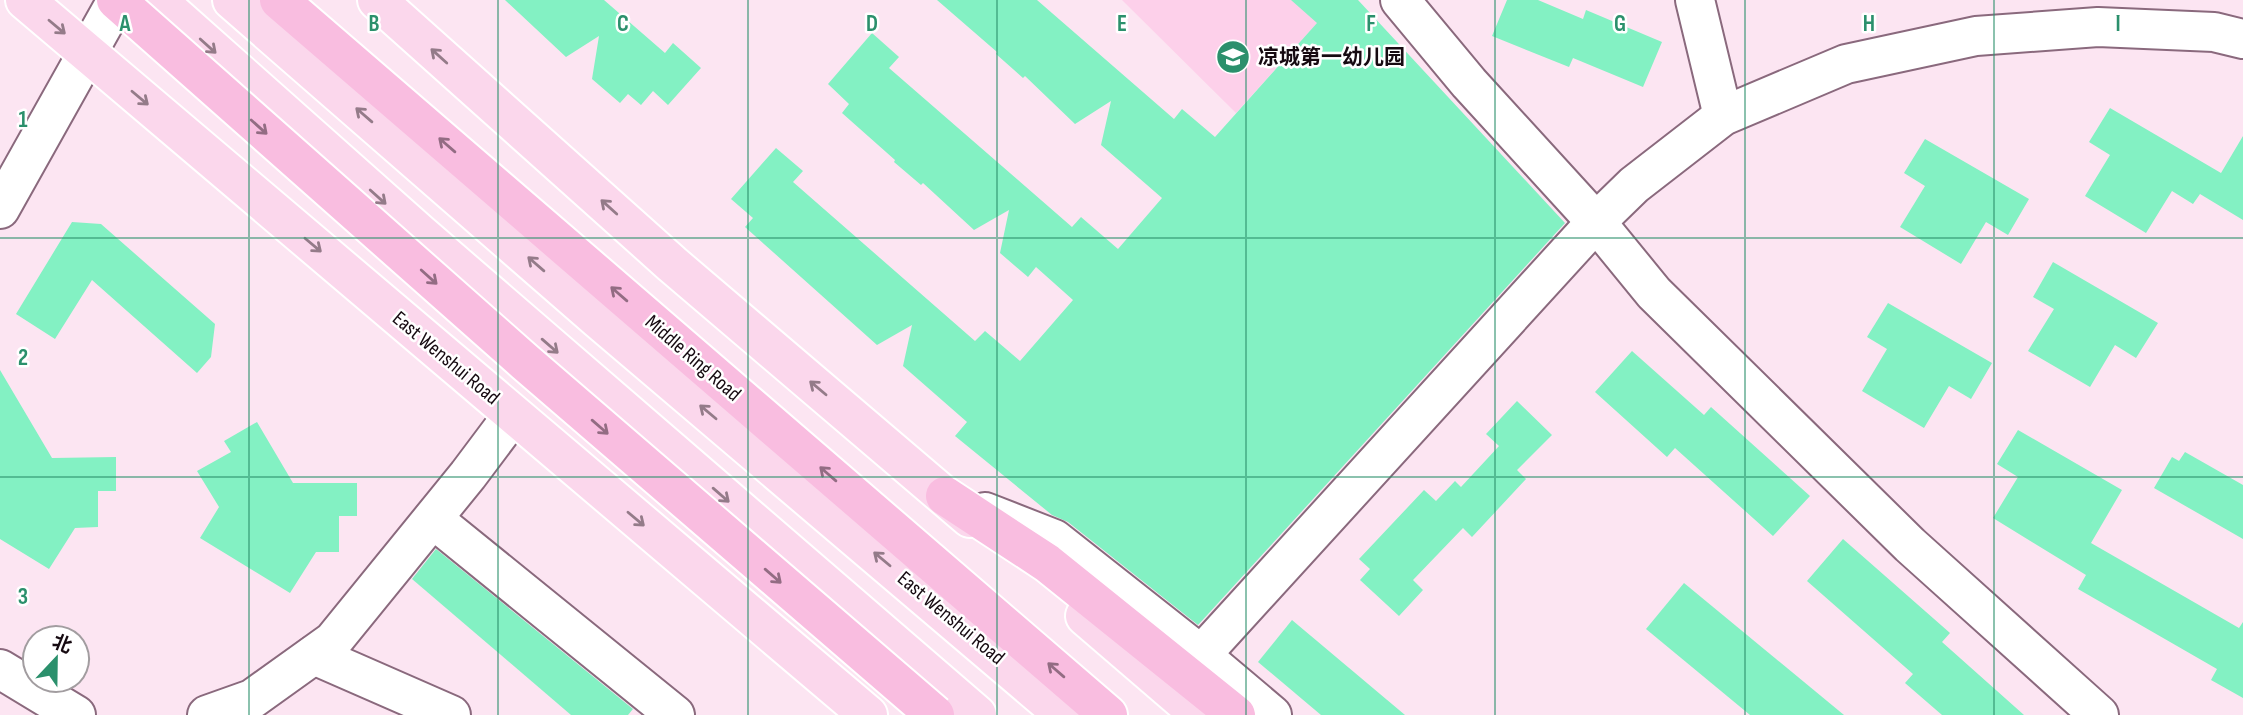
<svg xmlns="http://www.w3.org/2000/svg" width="2243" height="715" viewBox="0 0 2243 715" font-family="'Sofia Sans Condensed','Noto Sans SC',sans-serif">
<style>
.built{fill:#fdd0ea}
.building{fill:#83f1c3}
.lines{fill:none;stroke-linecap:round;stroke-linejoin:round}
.minor-casing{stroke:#8a697d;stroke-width:42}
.major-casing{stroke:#fff;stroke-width:42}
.highway-casing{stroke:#fff;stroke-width:42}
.minor{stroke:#fff;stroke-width:38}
.major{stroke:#fbd7ec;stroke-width:38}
.highway{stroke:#f9bde0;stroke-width:38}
.highway-bridge-casing{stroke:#fff;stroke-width:42;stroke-linecap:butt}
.highway-bridge{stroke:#f9bde0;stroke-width:38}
.oneway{stroke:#947b89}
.oneway2{stroke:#936c83}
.grid{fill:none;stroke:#2b906c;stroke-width:2;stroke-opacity:0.55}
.labels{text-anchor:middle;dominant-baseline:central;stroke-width:5;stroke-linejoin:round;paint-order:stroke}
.poi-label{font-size:21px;font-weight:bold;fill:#160a11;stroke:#fff;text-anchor:start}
.street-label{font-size:21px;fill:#160a11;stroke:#fff}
.grid-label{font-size:23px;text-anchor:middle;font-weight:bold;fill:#2b906c;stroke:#fff;stroke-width:5;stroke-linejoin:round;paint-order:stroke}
</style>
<rect width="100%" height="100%" fill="#fce5f2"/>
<polygon class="built" points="1122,0 1338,0 1236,113"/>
<g class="building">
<polygon points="505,0 604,0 665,53 673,43 701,68 668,105 653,91 641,105 628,94 620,103 592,79 599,36 566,57"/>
<polygon points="937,0 1037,0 1174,119 1182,109 1215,137 1317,23 1291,0 1358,0 1565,223 1198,625 1068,522 1052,515 955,436 967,422 903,366 912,325 877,345 745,227 753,218 731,199 776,148 803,171 793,182 975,341 985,331 1020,361 1073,300 1036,267 1028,277 1000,253 1009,210 974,230 923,183 921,185 894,162 895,160 842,113 849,104 828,84 872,33 899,57 889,68 1072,227 1081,217 1118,249 1162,198 1101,145 1111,101 1075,124 1025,76 1023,78 996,54 997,52"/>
<polygon points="1507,0 1538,0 1583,19 1586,10 1662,42 1643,87 1573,58 1569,67 1492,36"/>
<polygon points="2110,108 2221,173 2243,136 2243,220 2200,194 2193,204 2172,191 2146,233 2085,196 2110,155 2089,142"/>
<polygon points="1925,139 2029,199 2008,235 1986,222 1961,264 1900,227 1925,186 1904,173"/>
<polygon points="72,222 101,224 215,324 211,357 197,373 92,280 55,339 16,314"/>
<polygon points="2053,262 2158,323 2136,358 2115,345 2090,387 2028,351 2054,309 2033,297"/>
<polygon points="1888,303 1992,363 1971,399 1949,386 1924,428 1862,391 1887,349 1867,337"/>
<polygon points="1632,351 1704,415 1711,407 1810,496 1773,536 1675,448 1667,457 1595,392"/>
<polygon points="0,370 52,458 116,457 116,491 98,491 98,527 75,528 49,569 0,539"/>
<polygon points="1517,401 1552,435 1517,470 1526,479 1472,537 1463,528 1413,580 1423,590 1399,616 1360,580 1370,569 1359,559 1424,490 1436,501 1455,481 1461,487 1499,446 1486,434"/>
<polygon points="257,422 293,483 357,483 357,516 339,516 339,552 316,552 290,593 200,538 219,507 197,471 231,452 224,441"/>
<polygon points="2018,430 2122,490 2091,543 2239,628 2243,622 2243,698 2211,680 2217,669 2078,589 2086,575 1993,518 2018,477 1997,464"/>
<polygon points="2185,452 2243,485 2243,539 2154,488 2172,457 2179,461"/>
<polygon points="1843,539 1950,633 1942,642 2024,715 1942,715 1905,683 1913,674 1807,581"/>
<polygon points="436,549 633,709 628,715 571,715 412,579"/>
<polygon points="1684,583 1844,715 1750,715 1646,629"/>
<polygon points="1292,620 1405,715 1321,715 1258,662"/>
</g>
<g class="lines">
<g class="minor-casing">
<g id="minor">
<polyline points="1400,0 1469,83 1596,222 1654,293 1910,545 2099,715"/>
<polyline points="1695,0 1723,116"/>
<polyline points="0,209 117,0"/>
<polyline points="985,512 1054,539 1201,655 1272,715"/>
<polyline points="433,519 675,715"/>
<polyline points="314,655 451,715"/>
<polyline points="1201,655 1596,222 1634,185 1723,116 1846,64 1976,36 2098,27 2214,32 2243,39"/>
<polyline points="0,669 76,715"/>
<polyline points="207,715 252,699 333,641 468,475 513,415"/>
</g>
</g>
<g class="major-casing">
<g id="major">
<polyline points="25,0 868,715"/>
<polyline points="157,0 419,233 977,715"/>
<polyline points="232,0 598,319 1064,715"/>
<polyline points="377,0 672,264 970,518"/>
<polyline points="1085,616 1200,715"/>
</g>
</g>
<g class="highway-casing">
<g id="highway">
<polyline points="279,0 1108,715"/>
<polyline points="945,496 1047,563 1236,715"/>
</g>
</g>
<use href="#minor" class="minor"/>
<use href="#major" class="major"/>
<use href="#highway" class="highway"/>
<g class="highway-bridge-casing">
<polyline id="highway-bridge" points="116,0 525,362 935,715"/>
</g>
<use href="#highway-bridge" class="highway-bridge"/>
</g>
<defs><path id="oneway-shaft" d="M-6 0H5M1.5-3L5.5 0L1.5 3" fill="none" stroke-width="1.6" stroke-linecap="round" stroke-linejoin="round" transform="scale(1.75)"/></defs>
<g class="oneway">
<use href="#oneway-shaft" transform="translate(57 27) rotate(40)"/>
<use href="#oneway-shaft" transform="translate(208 46) rotate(42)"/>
<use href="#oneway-shaft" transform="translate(439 56) rotate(-138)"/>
<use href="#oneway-shaft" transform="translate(140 98) rotate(40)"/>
<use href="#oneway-shaft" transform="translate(364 115) rotate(-139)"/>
<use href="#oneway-shaft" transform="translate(378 197) rotate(42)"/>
<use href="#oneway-shaft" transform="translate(609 207) rotate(-138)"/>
<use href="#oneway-shaft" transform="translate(313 245) rotate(40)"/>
<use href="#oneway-shaft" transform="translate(536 264) rotate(-139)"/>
<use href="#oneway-shaft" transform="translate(550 346) rotate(41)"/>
<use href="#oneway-shaft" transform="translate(818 388) rotate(-140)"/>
<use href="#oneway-shaft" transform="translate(708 412) rotate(-140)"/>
<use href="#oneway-shaft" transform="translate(721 495) rotate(41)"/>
<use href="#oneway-shaft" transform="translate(636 519) rotate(40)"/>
<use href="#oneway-shaft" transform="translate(882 559) rotate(-140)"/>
</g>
<g class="oneway2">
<use href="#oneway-shaft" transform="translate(259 127) rotate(42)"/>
<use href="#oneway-shaft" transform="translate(447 145) rotate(-139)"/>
<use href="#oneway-shaft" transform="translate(429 277) rotate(42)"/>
<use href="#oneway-shaft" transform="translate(619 294) rotate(-139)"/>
<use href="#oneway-shaft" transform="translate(600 427) rotate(41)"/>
<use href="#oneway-shaft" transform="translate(828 474) rotate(-139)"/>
<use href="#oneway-shaft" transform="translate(773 576) rotate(41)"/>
<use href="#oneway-shaft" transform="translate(1056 670) rotate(-139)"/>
</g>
<path class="grid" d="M 249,0 L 249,715M 498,0 L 498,715M 748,0 L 748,715M 997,0 L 997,715M 1246,0 L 1246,715M 1495,0 L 1495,715M 1745,0 L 1745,715M 1994,0 L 1994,715M 0,238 L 2243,238M 0,477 L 2243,477"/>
<defs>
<g id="school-disc" transform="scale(1.75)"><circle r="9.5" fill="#2b906c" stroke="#fff"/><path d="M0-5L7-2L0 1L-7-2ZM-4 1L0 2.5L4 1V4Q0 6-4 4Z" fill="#fff"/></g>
</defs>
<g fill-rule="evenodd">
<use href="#school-disc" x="1233" y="57"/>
</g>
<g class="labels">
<g class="poi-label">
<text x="1258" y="57">凉城第一幼儿园</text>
</g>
<g class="street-label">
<text transform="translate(446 358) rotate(40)">East Wenshui Road</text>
<text transform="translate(693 358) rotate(41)">Middle Ring Road</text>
<text transform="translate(951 618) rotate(40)">East Wenshui Road</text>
</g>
</g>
<g class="grid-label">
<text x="125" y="31">A</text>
<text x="374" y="31">B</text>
<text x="623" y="31">C</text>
<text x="872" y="31">D</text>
<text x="1122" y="31">E</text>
<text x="1371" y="31">F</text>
<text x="1620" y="31">G</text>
<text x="1869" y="31">H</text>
<text x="2118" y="31">I</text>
<text x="23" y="127">1</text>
<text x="23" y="365">2</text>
<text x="23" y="604">3</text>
</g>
<g transform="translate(56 659) rotate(22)"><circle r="33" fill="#ffffff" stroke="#a29da0" stroke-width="2"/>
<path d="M0-5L12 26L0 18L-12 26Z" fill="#2b906c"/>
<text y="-10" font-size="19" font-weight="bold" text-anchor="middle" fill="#160a11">北</text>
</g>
</svg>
